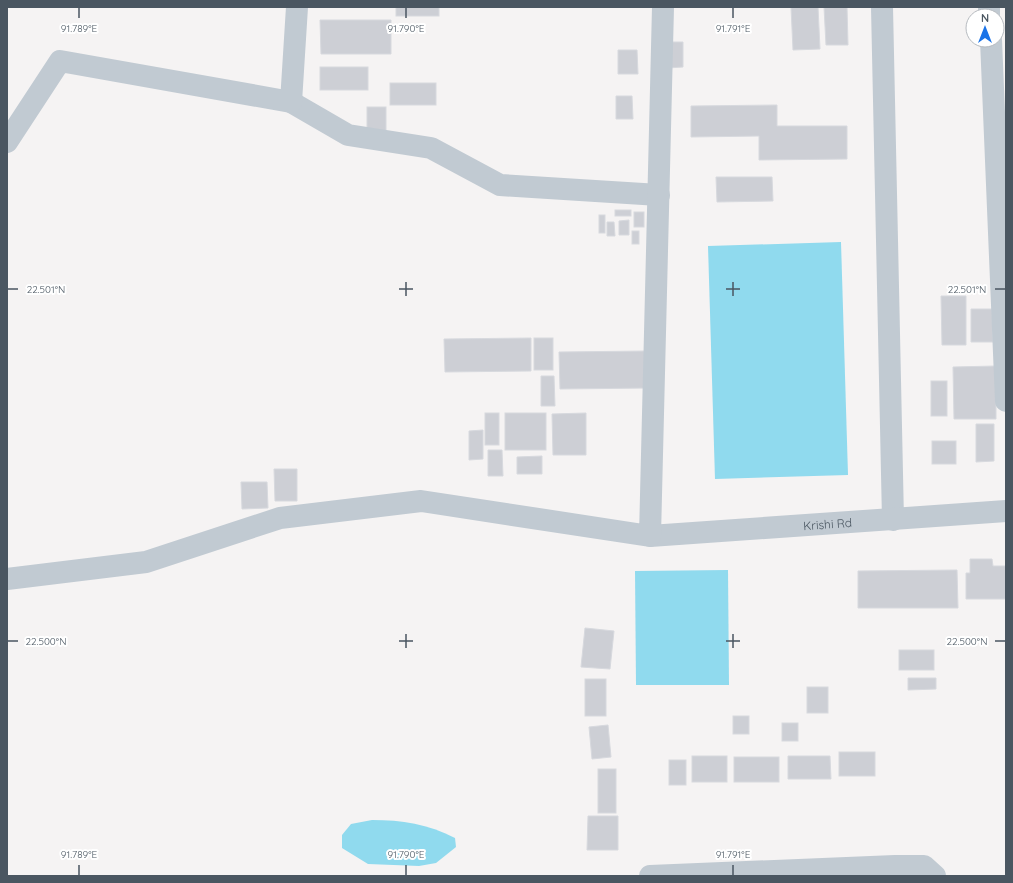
<svg xmlns="http://www.w3.org/2000/svg" width="1013" height="883" viewBox="0 0 1013 883" font-family="Quicksand,sans-serif">
<style>
.water{fill:#90daee}
.building{fill:#cdcfd5;stroke:#d7d9de}
.lines{fill:none;stroke-linecap:round;stroke-linejoin:round}
.minor{stroke:#c1cad2;stroke-width:22}
.ticks{fill:none;stroke:#4a5661;stroke-width:1.5}
.labels{text-anchor:middle;dominant-baseline:central;stroke-width:4;stroke-linejoin:round;paint-order:stroke}
.street-label{font-size:12px;fill:#4a5661;stroke:#fff}
.ticks-label{font-size:10px;text-anchor:middle;fill:#4a5661;stroke:#fff;stroke-width:4;stroke-linejoin:round;paint-order:stroke}
</style>
<rect width="100%" height="100%" fill="#f5f3f3"/>
<g class="water">
<polygon points="841,242 848,475 715,479 708,246"/>
<polygon points="728,570 729,685 636,685 635,571"/>
<path d="M 372,820 C 402,820 428,824 455,838 L 456,847 L 436,863 L 419,866 L 368,864 L 342,848 L 342,835 L 351,824 Z"/>
</g>
<g class="building">
<rect x="396" y="7" width="43" height="9"/>
<polygon points="791,7 818,7 820,49 793,50"/>
<polygon points="824,7 847,7 848,45 826,45"/>
<polygon points="320,20 391,20 391,54 321,54"/>
<polygon points="667,42 683,42 683,67 667,68"/>
<polygon points="618,50 637,50 638,74 618,74"/>
<rect x="320" y="67" width="48" height="23"/>
<rect x="390" y="83" width="46" height="22"/>
<polygon points="616,96 632,96 633,119 616,119"/>
<polygon points="777,105 777,126 847,126 847,159 759,160 759,136 691,137 691,106"/>
<rect x="367" y="107" width="19" height="29"/>
<polygon points="716,177 772,177 773,201 717,202"/>
<rect x="615" y="210" width="16" height="6"/>
<rect x="634" y="212" width="10" height="15"/>
<rect x="599" y="215" width="6" height="18"/>
<polygon points="629,220 629,235 619,235 619,221"/>
<polygon points="607,222 614,222 615,236 607,236"/>
<rect x="632" y="231" width="7" height="13"/>
<polygon points="941,296 966,296 966,345 942,345"/>
<polygon points="971,309 992,309 993,342 971,342"/>
<polygon points="531,338 531,371 445,372 444,339"/>
<rect x="534" y="338" width="19" height="32"/>
<polygon points="648,351 648,388 560,389 559,352"/>
<polygon points="996,366 996,419 954,419 953,367"/>
<polygon points="541,376 554,376 555,406 541,406"/>
<rect x="931" y="381" width="16" height="35"/>
<rect x="485" y="413" width="14" height="32"/>
<rect x="505" y="413" width="41" height="37"/>
<polygon points="586,413 586,455 553,455 552,414"/>
<polygon points="976,424 994,424 994,461 976,462"/>
<polygon points="483,430 483,459 469,460 469,431"/>
<rect x="932" y="441" width="24" height="23"/>
<polygon points="488,450 502,450 503,476 488,476"/>
<polygon points="542,456 542,474 517,474 517,457"/>
<polygon points="274,469 297,469 297,501 275,501"/>
<polygon points="241,482 267,482 268,508 242,509"/>
<polygon points="970,559 992,559 993,566 1006,566 1006,599 966,599 966,573 970,573"/>
<polygon points="957,570 958,608 858,608 858,571"/>
<polygon points="585,628 614,631 610,669 581,667"/>
<rect x="899" y="650" width="35" height="20"/>
<polygon points="908,678 936,678 936,689 908,690"/>
<rect x="585" y="679" width="21" height="37"/>
<rect x="807" y="687" width="21" height="26"/>
<rect x="733" y="716" width="16" height="18"/>
<rect x="782" y="723" width="16" height="18"/>
<polygon points="608,725 611,757 592,759 589,727"/>
<rect x="839" y="752" width="36" height="24"/>
<rect x="692" y="756" width="35" height="26"/>
<polygon points="788,756 830,756 831,779 788,779"/>
<rect x="734" y="757" width="45" height="25"/>
<rect x="669" y="760" width="17" height="25"/>
<rect x="598" y="769" width="18" height="44"/>
<polygon points="588,816 618,816 618,850 587,850"/>
</g>
<g class="lines">
<g class="minor">
<polyline points="882,7 893,520"/>
<polyline points="989,7 989,16"/>
<polyline points="991,40 1006,401"/>
<polyline points="291,102 348,135 431,148 500,185 659,195"/>
<polyline points="7,142 60,61 291,102 297,7"/>
<path id="s1" d="M 650,536 L 1006,511"/>
<polyline points="7,579 146,562 280,518 421,501 650,536 663,7"/>
<polyline points="650,876 895,866 924,866 935,876"/>
</g>
</g>
<path class="ticks" d="M 79,8 L 79,18M 406,8 L 406,18M 733,8 L 733,18M 406,282 L 406,296M 733,282 L 733,296M 8,289 L 18,289M 399,289 L 413,289M 726,289 L 740,289M 995,289 L 1005,289M 406,634 L 406,648M 733,634 L 733,648M 8,641 L 18,641M 399,641 L 413,641M 726,641 L 740,641M 995,641 L 1005,641M 79,865 L 79,875M 406,865 L 406,875M 733,865 L 733,875"/>
<g class="labels">
<g class="street-label">
<text stroke="none"><textPath href="#s1" startOffset="178">Krishi Rd</textPath></text>
</g>
</g>
<g class="ticks-label">
<text x="79" y="32">91.789°E</text>
<text x="406" y="32">91.790°E</text>
<text x="733" y="32">91.791°E</text>
<text x="46" y="293">22.501°N</text>
<text x="967" y="293">22.501°N</text>
<text x="46" y="645">22.500°N</text>
<text x="967" y="645">22.500°N</text>
<text x="79" y="858">91.789°E</text>
<text x="406" y="858">91.790°E</text>
<text x="733" y="858">91.791°E</text>
</g>
<rect width="1013" height="883" fill="none" stroke="#4a5661" stroke-width="16"/>
<g transform="translate(985 28)"><circle r="19" fill="#ffffff" stroke="#b7bbc0"/>
<path d="M0-3L7 15L0 10L-7 15Z" fill="#1a73e8"/>
<text y="-6" font-size="11" font-weight="bold" text-anchor="middle" fill="#4a5661">N</text>
</g>
</svg>
